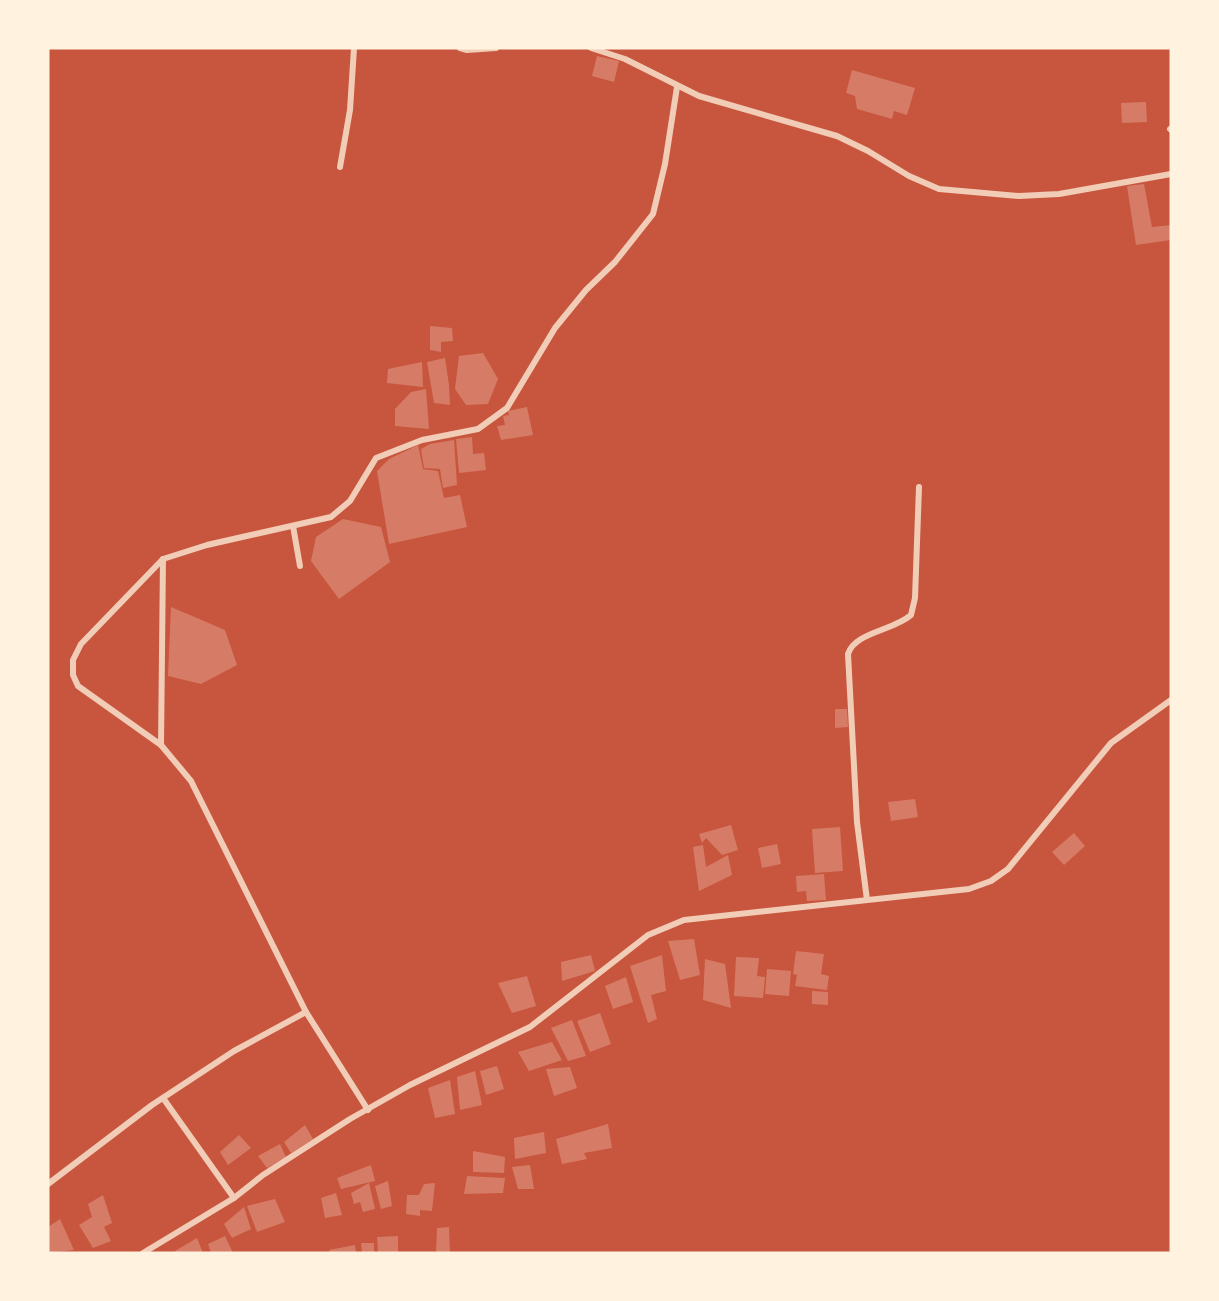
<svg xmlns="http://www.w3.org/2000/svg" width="1219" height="1301" viewBox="0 0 1219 1301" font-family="Montserrat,sans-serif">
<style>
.building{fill:#d67c66}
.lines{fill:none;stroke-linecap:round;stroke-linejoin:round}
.minor{stroke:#f1ccb7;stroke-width:6}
</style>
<rect width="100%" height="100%" fill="#c8553d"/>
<g class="building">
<polygon points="597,56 619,61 614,82 592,76"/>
<polygon points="852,70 915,88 907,115 894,111 892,119 857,109 855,96 846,93"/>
<polygon points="1146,102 1147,122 1122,123 1121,103"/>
<polygon points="1144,184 1152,227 1171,225 1171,240 1136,245 1127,186"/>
<polygon points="430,326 452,328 453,341 441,342 441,352 430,350"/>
<polygon points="483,353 498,379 488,404 466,405 455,389 459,356"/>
<polygon points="445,358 449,385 450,405 434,403 427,362"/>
<polygon points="422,362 423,387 387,383 388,369"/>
<polygon points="426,389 429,429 395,426 395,409 411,392"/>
<polygon points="527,407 533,435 501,440 497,426 505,425 503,416 509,415 508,411"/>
<polygon points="472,437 473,454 484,453 486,470 459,473 456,439"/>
<polygon points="454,440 457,485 443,488 440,469 424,468 421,449 430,444"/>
<polygon points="418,445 423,469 438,471 444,498 460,495 467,527 389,544 377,471 389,459"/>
<polygon points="343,519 381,527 390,562 339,599 311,561 316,537"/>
<polygon points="171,607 225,630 237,665 201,684 168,676"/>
<polygon points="835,709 847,709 848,727 835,728"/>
<polygon points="915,799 918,817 891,821 888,802"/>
<polygon points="731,825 738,850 722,855 706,838 702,843 699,834"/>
<polygon points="840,827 843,871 815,873 812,829"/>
<polygon points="1074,833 1085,846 1064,865 1052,852"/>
<polygon points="777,844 781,864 762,868 758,848"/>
<polygon points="703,845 706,867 728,855 732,875 699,891 693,847"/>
<polygon points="824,874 826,900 807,901 806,891 797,892 796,876"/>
<polygon points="694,939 700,975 680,980 668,941"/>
<polygon points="796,951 824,954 821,974 829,976 827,990 795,986 797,975 793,974"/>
<polygon points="591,955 595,971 562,981 561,962"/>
<polygon points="662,955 666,991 651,995 657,1019 648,1023 630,966"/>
<polygon points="736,957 759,958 757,976 765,977 763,998 734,996"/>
<polygon points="705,959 725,964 731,1008 703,1000"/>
<polygon points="767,969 791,971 789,996 765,994"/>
<polygon points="527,976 536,1006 512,1013 498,983"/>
<polygon points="626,977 633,1002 613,1009 605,986"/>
<polygon points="812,991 828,992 828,1005 812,1004"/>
<polygon points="600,1013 611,1044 590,1052 577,1021"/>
<polygon points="572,1020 586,1056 568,1061 551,1028"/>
<polygon points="552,1042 562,1060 529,1071 518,1052"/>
<polygon points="497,1066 504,1089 486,1095 480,1071"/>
<polygon points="570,1067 577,1088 554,1096 546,1069"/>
<polygon points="475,1071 482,1105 460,1110 457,1077"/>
<polygon points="450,1080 455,1114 435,1118 428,1088"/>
<polygon points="608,1124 612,1148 584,1153 587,1159 562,1164 556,1139"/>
<polygon points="305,1125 313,1139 291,1153 284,1142"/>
<polygon points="544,1132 546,1153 515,1159 514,1138"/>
<polygon points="239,1135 251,1148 228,1165 220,1152"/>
<polygon points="280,1144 286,1157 267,1168 258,1156"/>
<polygon points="473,1151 505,1157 504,1173 473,1172"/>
<polygon points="371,1165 375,1181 341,1189 337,1178"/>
<polygon points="530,1165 534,1189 518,1189 512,1167"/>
<polygon points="467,1176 505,1178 503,1193 464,1194"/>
<polygon points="388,1181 392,1206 381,1209 375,1186"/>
<polygon points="369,1183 375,1209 363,1212 360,1202 354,1204 351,1193"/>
<polygon points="435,1183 432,1211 420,1210 420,1216 406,1214 407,1195 419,1195 424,1184"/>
<polygon points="336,1193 342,1215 325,1218 321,1198"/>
<polygon points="103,1195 112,1223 104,1227 111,1241 93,1248 79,1225 92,1217 88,1204"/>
<polygon points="275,1199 285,1222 257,1232 247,1206"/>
<polygon points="244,1207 251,1229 232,1238 224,1224"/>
<polygon points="60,1219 74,1250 49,1253 48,1227"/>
<polygon points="449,1227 450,1253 436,1253 437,1228"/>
<polygon points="225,1236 233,1253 211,1253 208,1244"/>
<polygon points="398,1236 398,1253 378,1253 377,1237"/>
<polygon points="197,1238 203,1253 176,1253 175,1251"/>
<polygon points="361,1243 374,1243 374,1253 362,1253"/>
<polygon points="355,1245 356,1253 330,1253 329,1250"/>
</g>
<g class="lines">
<g class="minor">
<polyline points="460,48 467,50 496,48"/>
<polyline points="591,48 625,59 699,96 837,136 868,151 909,176 939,189 1019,196 1059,194 1171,174"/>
<polyline points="1170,129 1171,130"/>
<polyline points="340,167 350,110 354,48"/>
<polyline points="293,526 300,566"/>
<polyline points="161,745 163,559"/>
<path d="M 867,900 L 857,822 L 848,654 C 855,632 893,631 911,615 L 915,598 L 919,487"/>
<polyline points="163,1098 234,1198"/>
<polyline points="368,1110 306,1012 191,781 161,745 78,686 73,675 73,660 81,644 163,559 207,545 331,517 350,501 376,458 422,440 478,429 507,408 555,328 586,290 615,262 653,214 665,164 677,87"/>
<polyline points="48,1184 152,1105 234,1051 306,1012"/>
<polyline points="143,1253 234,1198 263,1175 350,1119 410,1085 530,1027 648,935 684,920 969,889 991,881 1008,869 1111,743 1171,700"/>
</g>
</g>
<rect width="1219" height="1301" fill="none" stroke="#fff3e0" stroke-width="99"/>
</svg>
